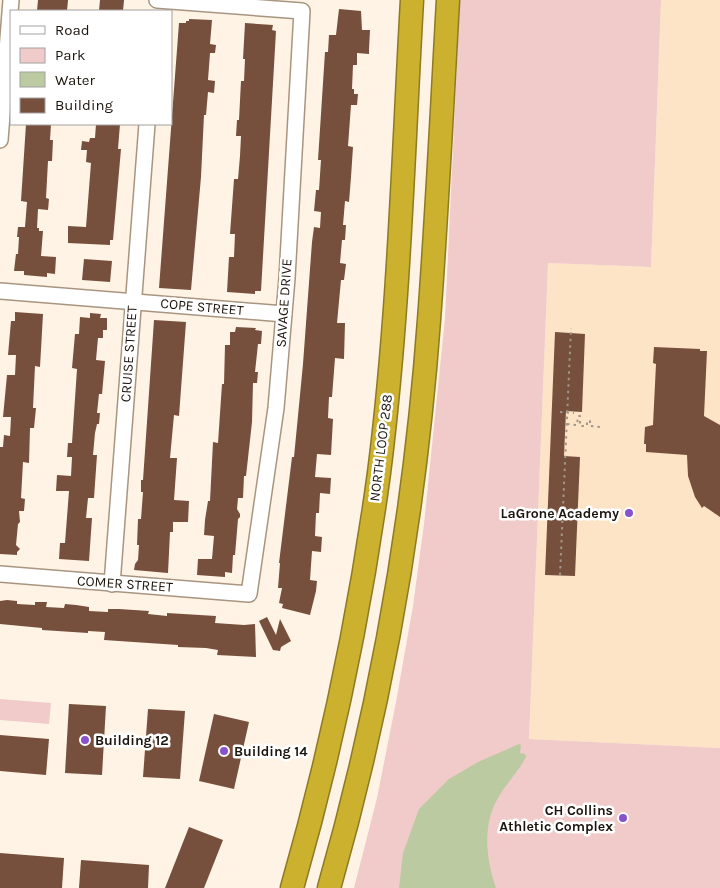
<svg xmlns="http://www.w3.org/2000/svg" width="720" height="888" viewBox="0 0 720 888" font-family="Karla,sans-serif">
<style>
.built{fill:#fde4c7}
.green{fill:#f0cbca}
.water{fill:#bbcaa0}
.building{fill:#764f3d}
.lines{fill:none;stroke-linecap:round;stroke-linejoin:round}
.minor-casing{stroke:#a89580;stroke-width:18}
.highway-casing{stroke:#8d7a22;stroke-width:25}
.path{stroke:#a0968a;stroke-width:2;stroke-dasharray:2.5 4;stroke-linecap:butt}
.minor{stroke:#fff;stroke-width:15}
.highway{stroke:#cbb12e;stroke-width:22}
.poi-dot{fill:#8852ca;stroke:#fff;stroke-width:2}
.labels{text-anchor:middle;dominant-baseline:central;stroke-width:5;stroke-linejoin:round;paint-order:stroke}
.street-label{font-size:14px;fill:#1b140c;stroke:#fff}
.poi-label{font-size:14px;font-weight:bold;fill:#1b140c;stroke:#fff;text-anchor:end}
</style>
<rect width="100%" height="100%" fill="#fff3e5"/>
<polygon class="built" points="661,0 720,0 720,748 529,739 548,263 651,267"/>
<g class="green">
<polygon points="460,0 661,0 651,267 548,263 529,739 720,748 720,888 354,888 377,798 396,702 413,606 424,524 445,318"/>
<polygon points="0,699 51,703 49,724 0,720"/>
</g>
<path class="water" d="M 519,744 L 521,745 L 520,753 L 525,754 L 526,757 C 518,772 506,784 498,798 C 482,825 486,860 496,888 L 399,888 L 403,853 L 419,809 L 449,779 L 478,762 Z"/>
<g class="building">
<polygon points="38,0 68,0 67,11 37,11"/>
<polygon points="100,0 124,0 123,11 99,11"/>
<polygon points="339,9 361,11 362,30 370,30 369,49 369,54 357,53 357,65 353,65 352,89 354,89 354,94 358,94 357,105 351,105 348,146 353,147 351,177 349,202 345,201 343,225 346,225 345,240 342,240 340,263 346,264 344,280 341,280 337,323 345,323 344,359 335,358 332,397 329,397 328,418 333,419 331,455 317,454 315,477 331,478 330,494 320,493 319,513 316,513 315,536 322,537 321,552 312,551 310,580 317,581 316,591 310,615 282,608 283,604 279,603 282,588 278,588 280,563 279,563 292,457 294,457 303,364 312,242 314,227 320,228 321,212 314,211 316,190 319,190 321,160 318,160 325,52 328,52 329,35 336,35"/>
<polygon points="189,19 212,20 210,44 216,45 215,53 210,53 208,80 215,81 214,93 208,92 206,115 204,115 201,177 191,290 159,288 179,23 186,23 186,21 189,21"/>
<polygon points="245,23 273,25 272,30 276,31 261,291 255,291 255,294 227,292 229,257 234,257 235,234 230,234 234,179 238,179 240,156 241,136 236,136 237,120 239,120 241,81 244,81 245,59 243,59"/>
<polygon points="26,124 51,124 50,140 53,140 52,161 48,161 46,198 49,199 48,210 38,209 37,228 39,228 39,231 43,231 41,256 56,257 55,274 47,273 47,277 24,275 24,271 14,271 16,254 18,254 19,237 17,237 18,227 25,227 27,202 21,201"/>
<polygon points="96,124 120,124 118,149 121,149 113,240 110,240 110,245 68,243 68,226 86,227 91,163 86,162 87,150 81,150 82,141 89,142 90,138 95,138"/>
<polygon points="84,259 112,261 110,282 82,280"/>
<polygon points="15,312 43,314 40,367 35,366 33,408 36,408 34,428 30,428 29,463 23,462 21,498 25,499 24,511 19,511 20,522 18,524 16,545 20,549 17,552 17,555 0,554 0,447 3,447 4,435 10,436 11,417 3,417 7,375 15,375 16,355 8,355 11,321 15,321"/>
<polygon points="90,313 101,314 100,318 107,318 107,330 103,330 103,338 98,338 96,360 105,361 102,394 99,394 97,413 100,413 99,424 97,424 95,433 93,455 97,455 94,498 88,498 86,518 92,518 89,561 59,559 60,543 65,543 69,491 56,491 57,475 71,476 72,457 67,457 68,443 72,443 77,369 72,368 75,334 79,334 80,317 90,318"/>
<polygon points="154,320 186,322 179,416 174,415 170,458 177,458 174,500 189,501 188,522 173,522 173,532 170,532 168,573 134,570 135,564 138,560 139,545 137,545 138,519 141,519 143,492 141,492 141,480 143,480"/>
<polygon points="236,327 256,328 255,330 262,331 261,344 258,344 255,372 258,372 257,383 253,383 252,422 246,476 244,476 243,498 238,498 237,509 240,514 240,517 238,519 235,555 233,555 232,573 225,572 225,577 197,575 198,559 212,559 214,536 204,535 205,520 208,501 210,501 213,442 218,443 222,384 224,384 225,345 230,345 230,332 235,332"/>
<polygon points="555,332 585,334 582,412 566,411 564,456 580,457 575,576 545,575"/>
<polygon points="654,347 700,349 700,351 707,351 704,416 720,425 720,517 704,506 702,508 695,497 688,476 687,455 646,452 646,444 644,444 645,427 653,425 656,364 653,363"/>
<polygon points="7,600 17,601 17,604 35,605 35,602 47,602 46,607 64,608 65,604 76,605 89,607 89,611 108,612 108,609 119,609 149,611 148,614 167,616 167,613 216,616 215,623 244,625 255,624 256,657 217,655 218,650 206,648 178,647 178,645 104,640 105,632 88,631 88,633 42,630 42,628 0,624 0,601"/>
<polygon points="267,617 276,635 280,619 291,641 281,647 280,651 273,650 259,621"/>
<polygon points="69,704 106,706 102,775 65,773"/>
<polygon points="148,709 185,711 180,779 143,777"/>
<polygon points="214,714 249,722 234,789 199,781"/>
<polygon points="0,735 49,739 46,775 0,771"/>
<polygon points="189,827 223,840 204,888 165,888"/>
<polygon points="0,853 64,858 62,888 0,888"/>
<polygon points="81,860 149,865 148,888 79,888"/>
</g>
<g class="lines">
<g class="minor-casing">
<g id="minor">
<polyline points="0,140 11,0"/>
<polyline points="0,291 284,314"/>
<polyline points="0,574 249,594 276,408 287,278 302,11 157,0"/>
<polyline points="112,584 147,124"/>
</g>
</g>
<g class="highway-casing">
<g id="highway">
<path d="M 292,888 C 331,752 360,613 379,473 C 399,316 403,158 412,0"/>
<path d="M 329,888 C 382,703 415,512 429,320 C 437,214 442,107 448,0"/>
</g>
</g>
<g class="path">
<polyline points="560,412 574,413"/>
<polyline points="567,424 577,425 578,416 580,416 580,426 587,426 587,421 590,421 590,426 600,427"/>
<polyline points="560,575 571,328"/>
</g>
<use href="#minor" class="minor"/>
<use href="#highway" class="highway"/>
</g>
<g class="poi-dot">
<circle cx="629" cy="513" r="5"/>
<circle cx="85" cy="740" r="5"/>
<circle cx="224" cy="751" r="5"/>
<circle cx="623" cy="818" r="5"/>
</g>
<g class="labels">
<g class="street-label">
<text transform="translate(284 303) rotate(-86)">SAVAGE DRIVE</text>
<text transform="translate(202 307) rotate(5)">COPE STREET</text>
<text transform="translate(129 354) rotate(-86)">CRUISE STREET</text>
<text transform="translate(381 448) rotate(-83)">NORTH LOOP 288</text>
<text transform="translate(125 584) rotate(4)">COMER STREET</text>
</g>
<g class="poi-label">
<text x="619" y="513">LaGrone Academy</text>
<text x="95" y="740" text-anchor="start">Building 12</text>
<text x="234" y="751" text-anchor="start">Building 14</text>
<text x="613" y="810">CH Collins<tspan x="613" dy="16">Athletic Complex</tspan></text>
</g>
</g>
<rect x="10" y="10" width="162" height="115" fill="#ffffff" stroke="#a4a19e"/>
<rect x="20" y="26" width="25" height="8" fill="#ffffff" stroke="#a4a19e"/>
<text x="55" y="35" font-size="15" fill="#1b140c">Road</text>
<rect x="20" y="48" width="25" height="15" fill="#f0cbca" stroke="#a4a19e"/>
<text x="55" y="60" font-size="15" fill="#1b140c">Park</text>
<rect x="20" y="72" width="25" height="15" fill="#bbcaa0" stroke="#a4a19e"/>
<text x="55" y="85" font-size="15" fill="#1b140c">Water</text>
<rect x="20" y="98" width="25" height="15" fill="#764f3d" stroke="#a4a19e"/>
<text x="55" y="110" font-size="15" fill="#1b140c">Building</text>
</svg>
